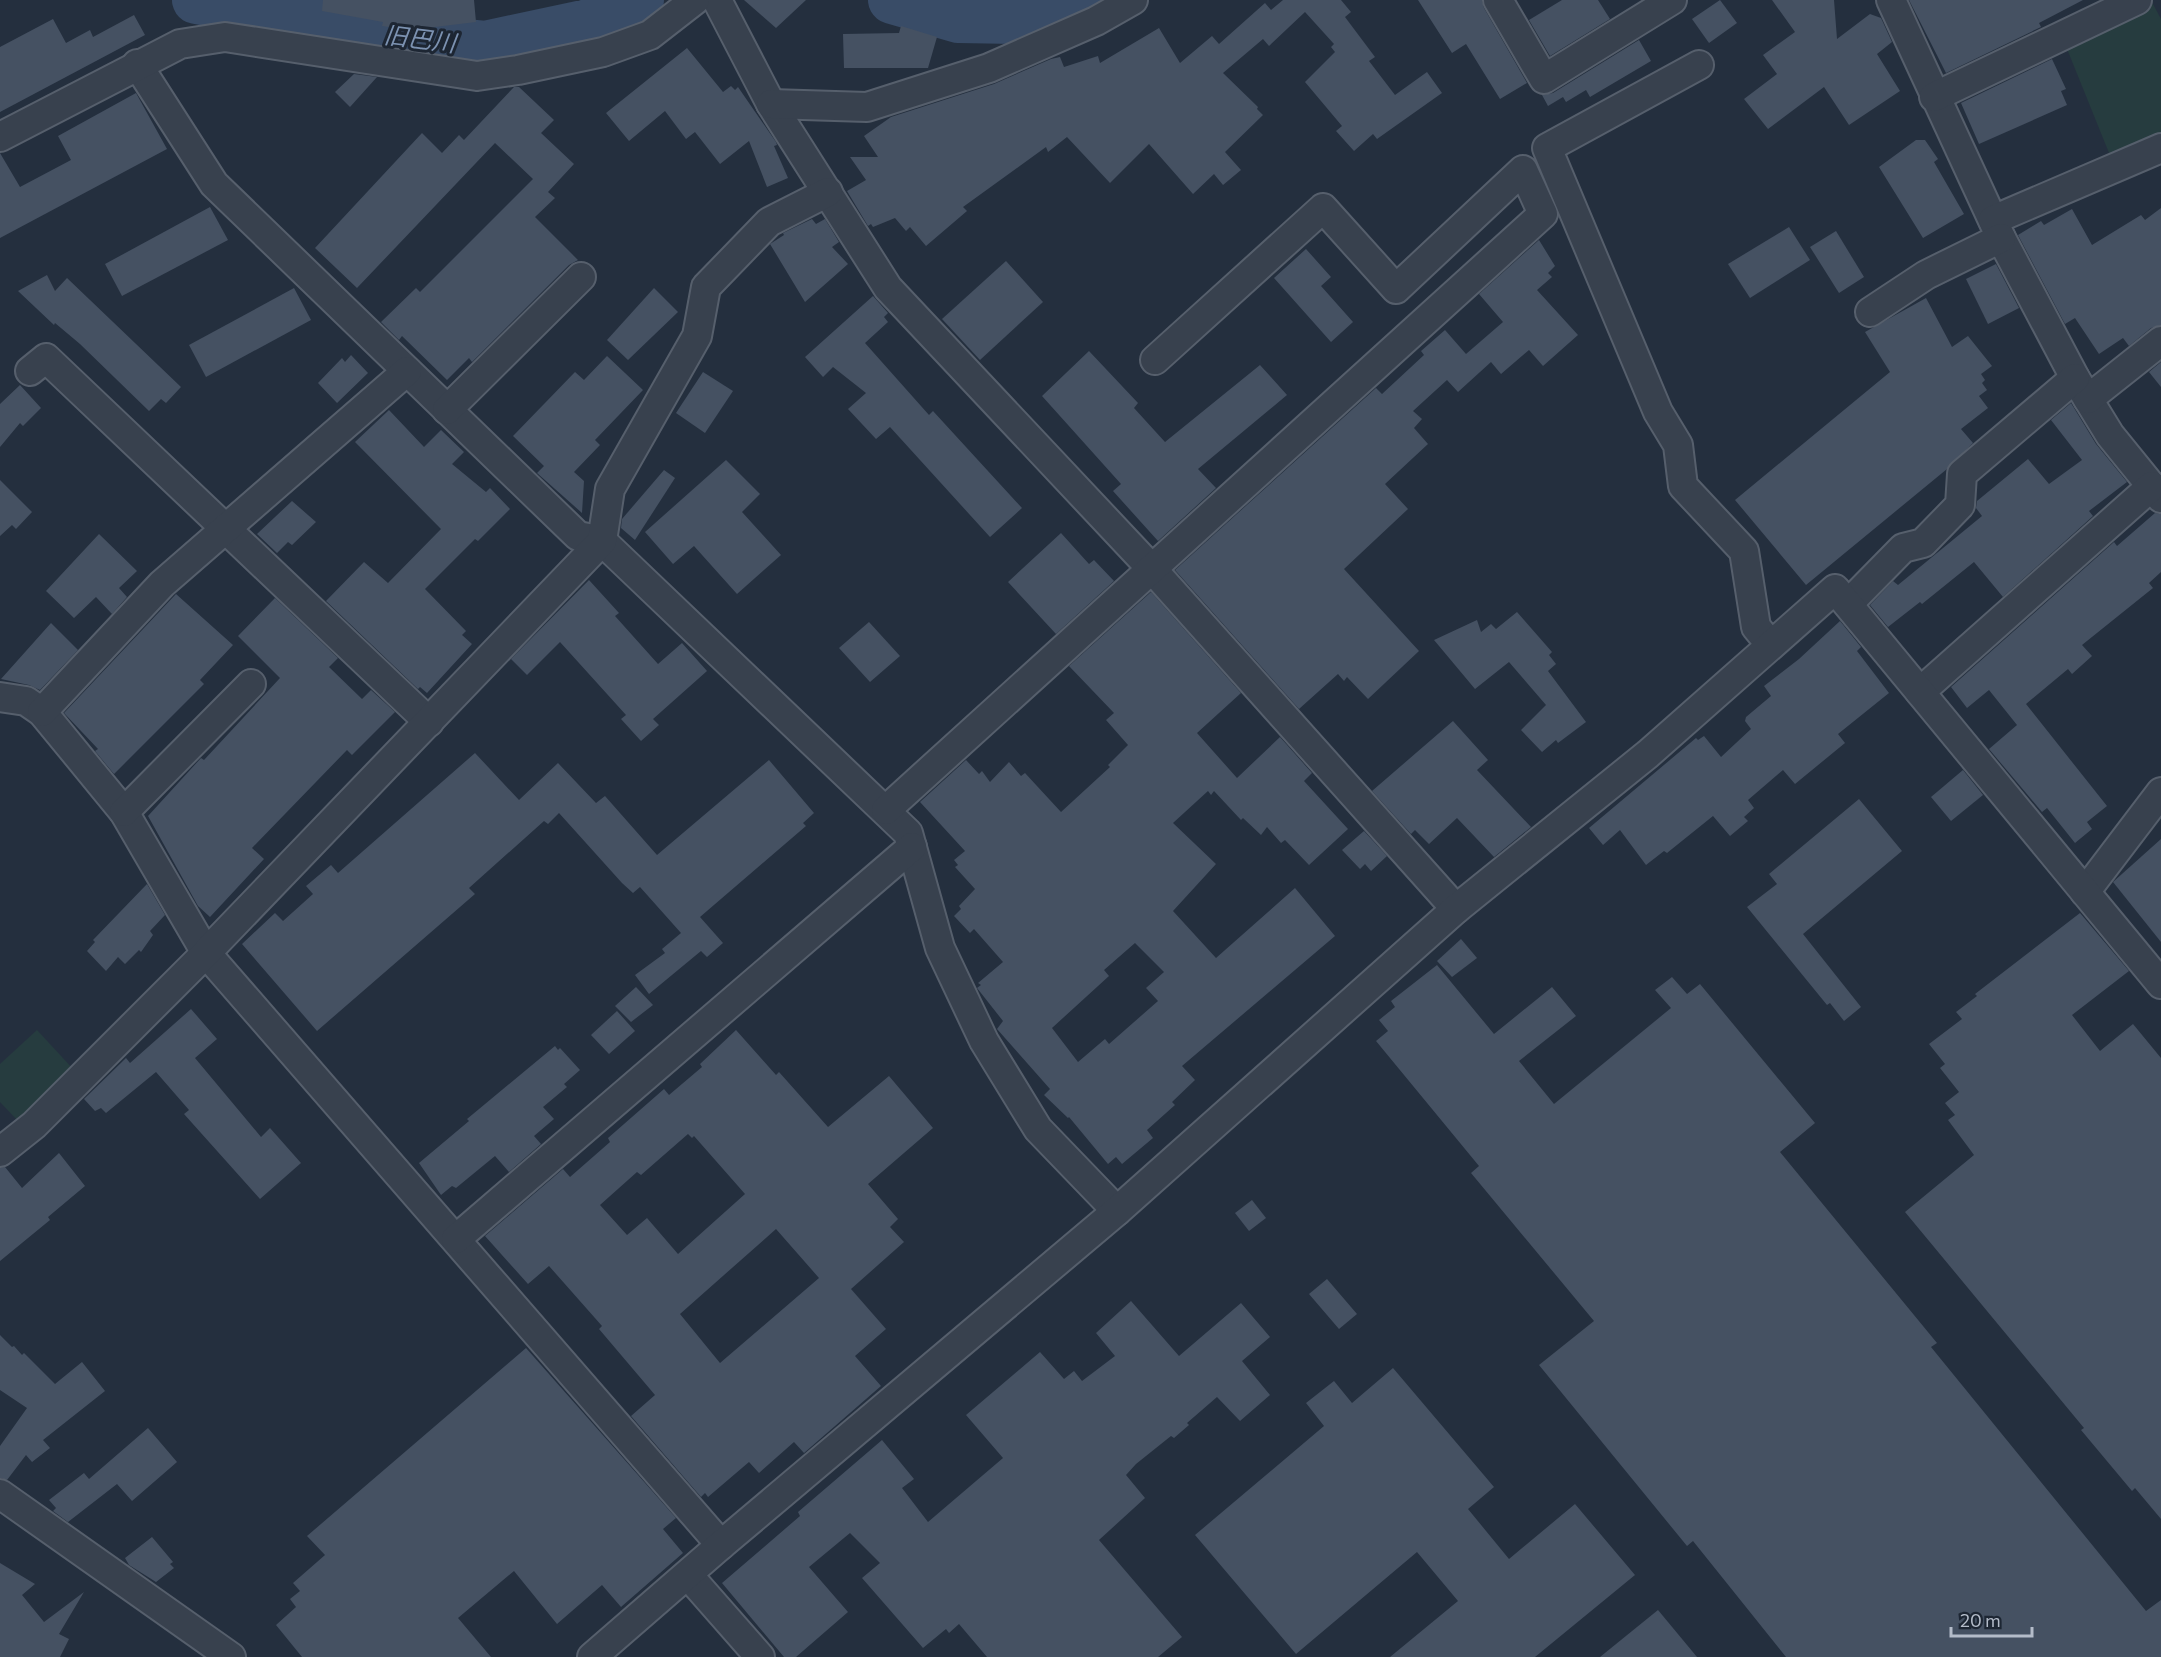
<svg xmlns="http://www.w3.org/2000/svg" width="2161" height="1657" viewBox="0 0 2161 1657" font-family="Commissioner,'Noto Sans JP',sans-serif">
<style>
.green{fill:#263c3f}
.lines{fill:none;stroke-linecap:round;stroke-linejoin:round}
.river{stroke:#394c67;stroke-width:48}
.building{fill:#455162;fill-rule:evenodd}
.street-casing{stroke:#565f6c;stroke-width:32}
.street{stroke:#38414e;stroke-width:28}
.labels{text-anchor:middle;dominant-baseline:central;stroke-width:6;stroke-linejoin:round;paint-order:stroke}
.water-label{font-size:24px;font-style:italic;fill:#7c92b1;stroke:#1d2633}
</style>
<rect width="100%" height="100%" fill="#242f3e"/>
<g class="green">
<polygon points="2153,4 2161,19 2161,133 2109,153 2065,44"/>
<polygon points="37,1030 74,1070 18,1121 0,1102 0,1064"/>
</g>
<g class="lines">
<g class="river">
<polyline points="196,0 395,36 485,45 588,23 640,0"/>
<polyline points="892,0 958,19 1016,20 1084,0"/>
</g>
</g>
<g class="building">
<polygon points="323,0 474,0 476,22 410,30 382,26 383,22 322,11"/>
<polygon points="744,0 806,0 776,28"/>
<polygon points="1283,0 1341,0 1351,12 1345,17 1375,57 1369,61 1395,95 1427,72 1442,93 1377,139 1373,134 1354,151 1336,131 1342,126 1305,82 1335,52 1331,47 1334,44 1305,12 1269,46 1263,39 1223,73 1258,107 1257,109 1263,115 1225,152 1241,170 1223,185 1214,174 1193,194 1149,144 1110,183 1067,137 1048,152 1046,147 963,207 967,211 926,246 910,227 906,231 895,218 873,227 871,224 868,226 847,191 866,180 850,157 878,157 864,136 891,117 994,84 1051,59 1060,57 1064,67 1098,56 1100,63 1159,28 1180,63 1212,36 1219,44 1265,3 1271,10"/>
<polygon points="1418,0 1482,0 1484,8 1527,83 1500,99 1466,44 1452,53"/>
<polygon points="1562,0 1598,0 1610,19 1550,56 1529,20"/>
<polygon points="1720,0 1737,23 1709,43 1692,19"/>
<polygon points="1772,0 1834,0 1837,39 1870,14 1881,18 1892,42 1877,54 1900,91 1849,125 1824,87 1768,129 1744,99 1777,74 1763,55 1795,32"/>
<polygon points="1909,0 2083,0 2039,23 2041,27 1946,73"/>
<polygon points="134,15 145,35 0,112 0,47 53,19 66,43 90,30 93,37"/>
<polygon points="901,26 937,37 928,68 844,68 843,34 899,33"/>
<polygon points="1639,40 1651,61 1590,97 1586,90 1566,102 1563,97 1548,106 1542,95 1553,93"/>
<polygon points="687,48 723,92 731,86 735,90 738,87 776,142 777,145 774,146 788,178 767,187 749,141 720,164 695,132 686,139 665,111 629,141 606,113"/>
<polygon points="2052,59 2066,89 2061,91 2067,105 1979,144 1961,103"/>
<polygon points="354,74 377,77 350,107 335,92"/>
<polygon points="514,87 519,87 554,120 541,133 574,164 548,192 555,198 535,217 578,260 569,265 472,362 469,358 447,380 402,336 399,340 381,322 416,288 420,292 533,179 495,143 357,288 315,248 422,133 442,153 459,135 464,140"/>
<polygon points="136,93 167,149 0,238 0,153 20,187 71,160 58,136"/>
<polygon points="1916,140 1925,140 1938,159 1934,162 1964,214 1923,238 1879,167"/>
<polygon points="210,207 228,240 122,296 105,264"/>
<polygon points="2161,208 2161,325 2151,328 2129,346 2123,338 2099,354 2075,318 2065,324 2018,235 2041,221 2044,225 2072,209 2092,245 2141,215 2145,220"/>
<polygon points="812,219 816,224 825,219 839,242 832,247 848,264 805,302 770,244 784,235 783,233"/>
<polygon points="1789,227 1810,260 1750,298 1728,264"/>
<polygon points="1836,231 1864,277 1839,293 1810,247"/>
<polygon points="1539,240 1555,266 1548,273 1552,277 1537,290 1578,335 1543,366 1529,350 1501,374 1491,362 1458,392 1447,380 1413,411 1422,419 1414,428 1428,444 1385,484 1408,509 1344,569 1419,651 1368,699 1347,677 1344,681 1338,674 1299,709 1175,570 1376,388 1382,394 1424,355 1421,351 1445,330 1466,354 1503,322 1479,294"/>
<polygon points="1306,249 1331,277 1321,286 1353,322 1331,342 1274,278"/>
<polygon points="1006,261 1043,302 980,360 942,319"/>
<polygon points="1996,264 2019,308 1988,324 1966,279"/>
<polygon points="47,275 55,291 67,278 181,387 166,403 161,399 149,411 80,344 55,323 54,325 18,291"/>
<polygon points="294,288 311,320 206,377 189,345"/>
<polygon points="654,288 678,312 628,360 607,340"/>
<polygon points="873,296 888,313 884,317 888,322 865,343 929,415 933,411 1022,508 990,537 890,427 876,439 848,409 866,393 833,367 823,377 805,357"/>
<polygon points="1926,298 1952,347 1968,336 1992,366 1981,374 1985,380 1982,383 1987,390 1979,396 1988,408 1961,429 1973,443 1947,469 1806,585 1735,500 1890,372 1865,332"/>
<polygon points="1089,351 1138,403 1134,408 1165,442 1260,365 1287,395 1198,469 1216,488 1158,541 1113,491 1121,484 1042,396"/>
<polygon points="351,355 368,373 337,403 318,383 342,358 345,362"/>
<polygon points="607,356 643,390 595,440 600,445 574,472 584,481 582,513 537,473 544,466 513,436 575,372 584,380"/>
<polygon points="2161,362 2161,387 2149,372"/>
<polygon points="703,372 733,391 705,433 676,413"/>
<polygon points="20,385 41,408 23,426 20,423 0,447 0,404"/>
<polygon points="2071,403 2096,444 2127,482 2089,511 2093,516 2003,597 1974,562 1922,604 1920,602 1888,627 1870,605 1893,581 1898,585 1982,516 1976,508 1977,501 2028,459 2049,484 2082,460 2051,420"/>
<polygon points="389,410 424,447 441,430 464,452 452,464 486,492 490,488 510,509 478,541 475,539 425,589 466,631 462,635 472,644 427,693 420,687 418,689 326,601 364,562 388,583 441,529 355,442"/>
<polygon points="726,460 760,494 742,512 781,555 737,594 694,546 673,564 645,532"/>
<polygon points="664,470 675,478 635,540 621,528 622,519"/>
<polygon points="0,480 32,512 16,529 12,525 0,536"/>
<polygon points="292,501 316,522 292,545 288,542 277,553 257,534"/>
<polygon points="2155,513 2161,514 2161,572 2149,583 2153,588 2082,645 2092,656 2072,674 2068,669 2026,704 2107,806 2087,822 2092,829 2075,843 2047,808 2042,812 1989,749 2017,725 1989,690 1967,708 1951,687 2114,542 2117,546"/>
<polygon points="1061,533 1089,564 1094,560 1114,581 1056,634 1008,582"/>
<polygon points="99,534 137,571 119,588 127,597 112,614 96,597 74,618 46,591"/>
<polygon points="589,580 619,613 615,616 658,664 682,643 707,671 653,719 659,725 641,741 621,719 626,715 560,642 527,675 511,659"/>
<path d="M 1151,592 L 1241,693 L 1197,733 L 1237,778 L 1280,737 L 1312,773 L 1304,781 L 1348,829 L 1309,865 L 1285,840 L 1281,843 L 1267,827 L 1261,835 L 1243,818 L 1241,820 L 1214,791 L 1211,795 L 1208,791 L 1173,823 L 1216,864 L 1173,911 L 1216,958 L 1295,888 L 1335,936 L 1182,1066 L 1195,1080 L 1172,1102 L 1175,1105 L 1147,1130 L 1153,1138 L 1122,1164 L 1116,1157 L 1108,1164 L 1069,1117 L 1068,1118 L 1044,1095 L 1050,1089 L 997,1029 L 1003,1021 L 977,988 L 981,985 L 978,983 L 1003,962 L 974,929 L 970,933 L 954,916 L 961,909 L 959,906 L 975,889 L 955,867 L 958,865 L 954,860 L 965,851 L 920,802 L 966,760 L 979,774 L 982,771 L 990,782 L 1009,762 L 1021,776 L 1025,773 L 1061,812 L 1110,767 L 1108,765 L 1128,745 L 1106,720 L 1114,713 L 1069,666 ZM 1135,943 L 1164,972 L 1146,988 L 1158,1001 L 1109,1044 L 1105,1039 L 1078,1062 L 1052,1028 L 1109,976 L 1104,970 Z"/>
<polygon points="176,594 233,645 200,680 204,684 114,774 95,751 98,749 64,713"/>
<polygon points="275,598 338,658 329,667 362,699 371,690 395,712 352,755 347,750 252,848 264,859 210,917 198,906 148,816 201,758 204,760 280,678 238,636"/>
<polygon points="1517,612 1552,652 1549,655 1556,664 1548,671 1586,722 1558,743 1556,740 1542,752 1521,730 1546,705 1509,662 1475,689 1434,640 1477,620 1481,632 1491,624 1496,629"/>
<polygon points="1840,621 1861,647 1857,651 1889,693 1838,734 1845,743 1795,784 1783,770 1748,800 1754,808 1744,817 1748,821 1730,836 1713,816 1667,853 1664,851 1646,865 1620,830 1603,845 1589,828 1696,738 1698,740 1704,736 1721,757 1751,729 1745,721 1746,717 1771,696 1764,686 1799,659"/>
<polygon points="869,622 900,656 870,682 839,648"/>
<polygon points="51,623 78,650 40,690 29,685 1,679"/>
<polygon points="1453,721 1488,760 1477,770 1531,827 1494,857 1457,818 1429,844 1415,830 1411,834 1372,791"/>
<polygon points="475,753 519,800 558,763 596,803 605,796 657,855 769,760 814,813 803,823 806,826 700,917 723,943 707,957 701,951 649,994 635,975 665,953 662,949 681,933 640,887 633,893 622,883 559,813 548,824 544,821 469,888 475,894 317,1031 242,944 275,913 283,921 313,894 306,886 331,865 338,873"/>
<polygon points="1963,770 1983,795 1951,821 1931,797"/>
<polygon points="1859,799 1902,851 1803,934 1861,1007 1844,1021 1830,1003 1827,1005 1747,907 1777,884 1769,874"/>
<polygon points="1364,831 1387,856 1371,871 1365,864 1360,869 1342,850"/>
<polygon points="2161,839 2161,942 2113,882"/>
<polygon points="147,884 165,915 150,931 153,935 141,952 139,950 125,964 118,957 106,971 87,951 95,942 93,940"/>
<polygon points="2080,913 2129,971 2072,1015 2100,1051 2133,1024 2161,1058 2161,1519 2135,1488 2132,1491 2081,1430 2084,1428 1905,1212 1974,1155 1948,1120 1955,1115 1945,1103 1959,1092 1940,1068 1945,1064 1929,1044 1962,1019 1956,1012 1977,996 1975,994"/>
<polygon points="1461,939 1477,958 1452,977 1437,961"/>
<polygon points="1437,965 1494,1034 1552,987 1576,1016 1519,1061 1554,1104 1671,1008 1655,990 1672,977 1687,994 1700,984 1815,1123 1780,1152 1937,1343 1931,1347 2146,1611 2161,1600 2161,1657 1786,1657 1693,1541 1687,1546 1539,1365 1594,1321 1471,1173 1479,1166 1376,1041 1388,1031 1379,1020 1395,1007 1391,1001"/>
<polygon points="636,987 653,1005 631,1022 615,1006"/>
<polygon points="191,1009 217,1039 195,1058 261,1137 270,1128 301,1163 260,1199 184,1114 189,1110 156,1072 106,1113 101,1108 95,1111 84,1099 126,1058 130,1063"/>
<polygon points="617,1011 635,1031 609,1054 591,1035"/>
<path d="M 736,1030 L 776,1075 L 779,1072 L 828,1127 L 889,1076 L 933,1128 L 868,1184 L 898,1219 L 890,1227 L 904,1242 L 851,1289 L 886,1329 L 855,1356 L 881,1386 L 804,1453 L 794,1442 L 759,1473 L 749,1462 L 708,1497 L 705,1493 L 701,1497 L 631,1416 L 655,1395 L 599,1329 L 602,1326 L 549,1266 L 528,1284 L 485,1236 L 563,1169 L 570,1177 L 610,1142 L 608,1138 L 664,1089 L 669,1095 L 702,1067 L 700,1064 ZM 688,1134 L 692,1138 L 694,1136 L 745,1194 L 678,1254 L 647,1218 L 627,1235 L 600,1205 L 637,1172 L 641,1175 ZM 776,1229 L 819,1278 L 720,1363 L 680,1314 Z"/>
<polygon points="555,1046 558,1050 560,1048 580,1070 564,1084 567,1087 543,1107 554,1119 534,1136 541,1144 509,1172 495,1156 456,1188 452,1186 441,1195 419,1163 469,1121 467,1119"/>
<polygon points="59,1153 85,1186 48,1217 50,1220 0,1261 0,1168 5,1167 22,1188"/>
<polygon points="1252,1200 1266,1218 1249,1231 1235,1213"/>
<polygon points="1327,1279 1357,1314 1339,1329 1309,1294"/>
<polygon points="1131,1301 1179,1356 1241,1303 1270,1337 1242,1361 1270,1395 1240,1421 1217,1397 1187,1423 1189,1425 1174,1438 1171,1436 1136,1464 1126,1475 1145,1498 1099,1540 1182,1637 1158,1657 987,1657 959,1624 949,1633 946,1629 923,1648 862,1578 880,1563 850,1533 809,1567 848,1612 796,1657 784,1657 722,1583 800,1516 798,1512 882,1440 914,1479 902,1488 928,1522 1003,1458 966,1415 1040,1352 1064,1379 1074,1371 1082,1381 1115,1356 1096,1333"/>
<polygon points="0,1335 12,1347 14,1346 22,1355 24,1353 55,1384 82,1362 105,1391 43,1440 50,1448 32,1462 26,1455 7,1480 0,1478 0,1446 27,1408 0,1390"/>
<polygon points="526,1348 676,1518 663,1529 683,1553 621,1607 602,1585 557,1624 514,1571 458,1618 491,1657 302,1657 276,1625 296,1607 290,1599 300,1591 293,1583 325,1555 307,1536"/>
<polygon points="1393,1368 1494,1487 1468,1509 1509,1559 1575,1504 1635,1575 1535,1657 1390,1657 1458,1601 1417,1552 1296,1654 1195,1535 1324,1426 1306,1403 1334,1381 1352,1403"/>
<polygon points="148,1428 177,1462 132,1501 117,1484 68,1522 53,1511 56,1508 49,1500 84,1473 89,1479"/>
<polygon points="152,1537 173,1562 170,1564 174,1568 156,1582 129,1565 125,1558"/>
<polygon points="0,1563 35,1584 22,1595 44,1622 84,1592 59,1634 69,1639 60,1657 0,1657"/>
<polygon points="1658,1610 1697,1657 1600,1657"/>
</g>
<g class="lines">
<g class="street-casing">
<g id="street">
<polyline points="717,0 771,104 888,288 1152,569 1456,909"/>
<polyline points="1498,0 1544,79 1672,0"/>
<polyline points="1891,0 2001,238 2075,378 2110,435 2161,498"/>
<polyline points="137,64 214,184 578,536 602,541 908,833 940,948 984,1041 1038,1129 1117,1211"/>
<polyline points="1699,65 1547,148 1658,412 1678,445 1683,486 1744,551 1756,627 1771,645"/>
<polyline points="1934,97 2137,0"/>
<polyline points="771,104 867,107 989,68 1096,21 1133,0"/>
<polyline points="0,137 180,44 225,37 477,76 518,70 603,52 650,35 695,0"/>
<polyline points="1993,220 2161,148"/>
<polyline points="1870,312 1926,275 2001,238"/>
<polyline points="30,371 46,358 429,722"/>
<polyline points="2088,399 2161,341"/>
<polyline points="447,410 581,277"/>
<polyline points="1848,604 1903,548 1923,543 1960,505 1962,474 2075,378"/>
<polyline points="1920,692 2152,486"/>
<polyline points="0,697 26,701 42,712 124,812 206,953 721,1545"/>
<polyline points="42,712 162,584 407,371"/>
<polyline points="886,810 1543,214 1523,170 1396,289 1323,208 1155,360"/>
<polyline points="124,812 251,684"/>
<polyline points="2085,892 2161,792"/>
<polyline points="0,1152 34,1125 206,953 602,541 610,489 697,336 706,287 769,222 828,192"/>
<polyline points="456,1239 912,847"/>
<polyline points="0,1494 231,1657"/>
<polyline points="688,1575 760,1657"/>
<polyline points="592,1657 721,1545 1117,1211 1456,909 1648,754 1835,589 2161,984"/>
</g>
</g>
<use href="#street" class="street"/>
</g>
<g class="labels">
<g class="water-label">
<text transform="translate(420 38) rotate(7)">旧巴川</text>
</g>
</g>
<path d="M1951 1627v9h81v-9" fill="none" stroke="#b4bcc9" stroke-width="3"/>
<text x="1960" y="1627" font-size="18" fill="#b4bcc9" stroke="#1d2633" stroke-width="4.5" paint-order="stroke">20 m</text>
</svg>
